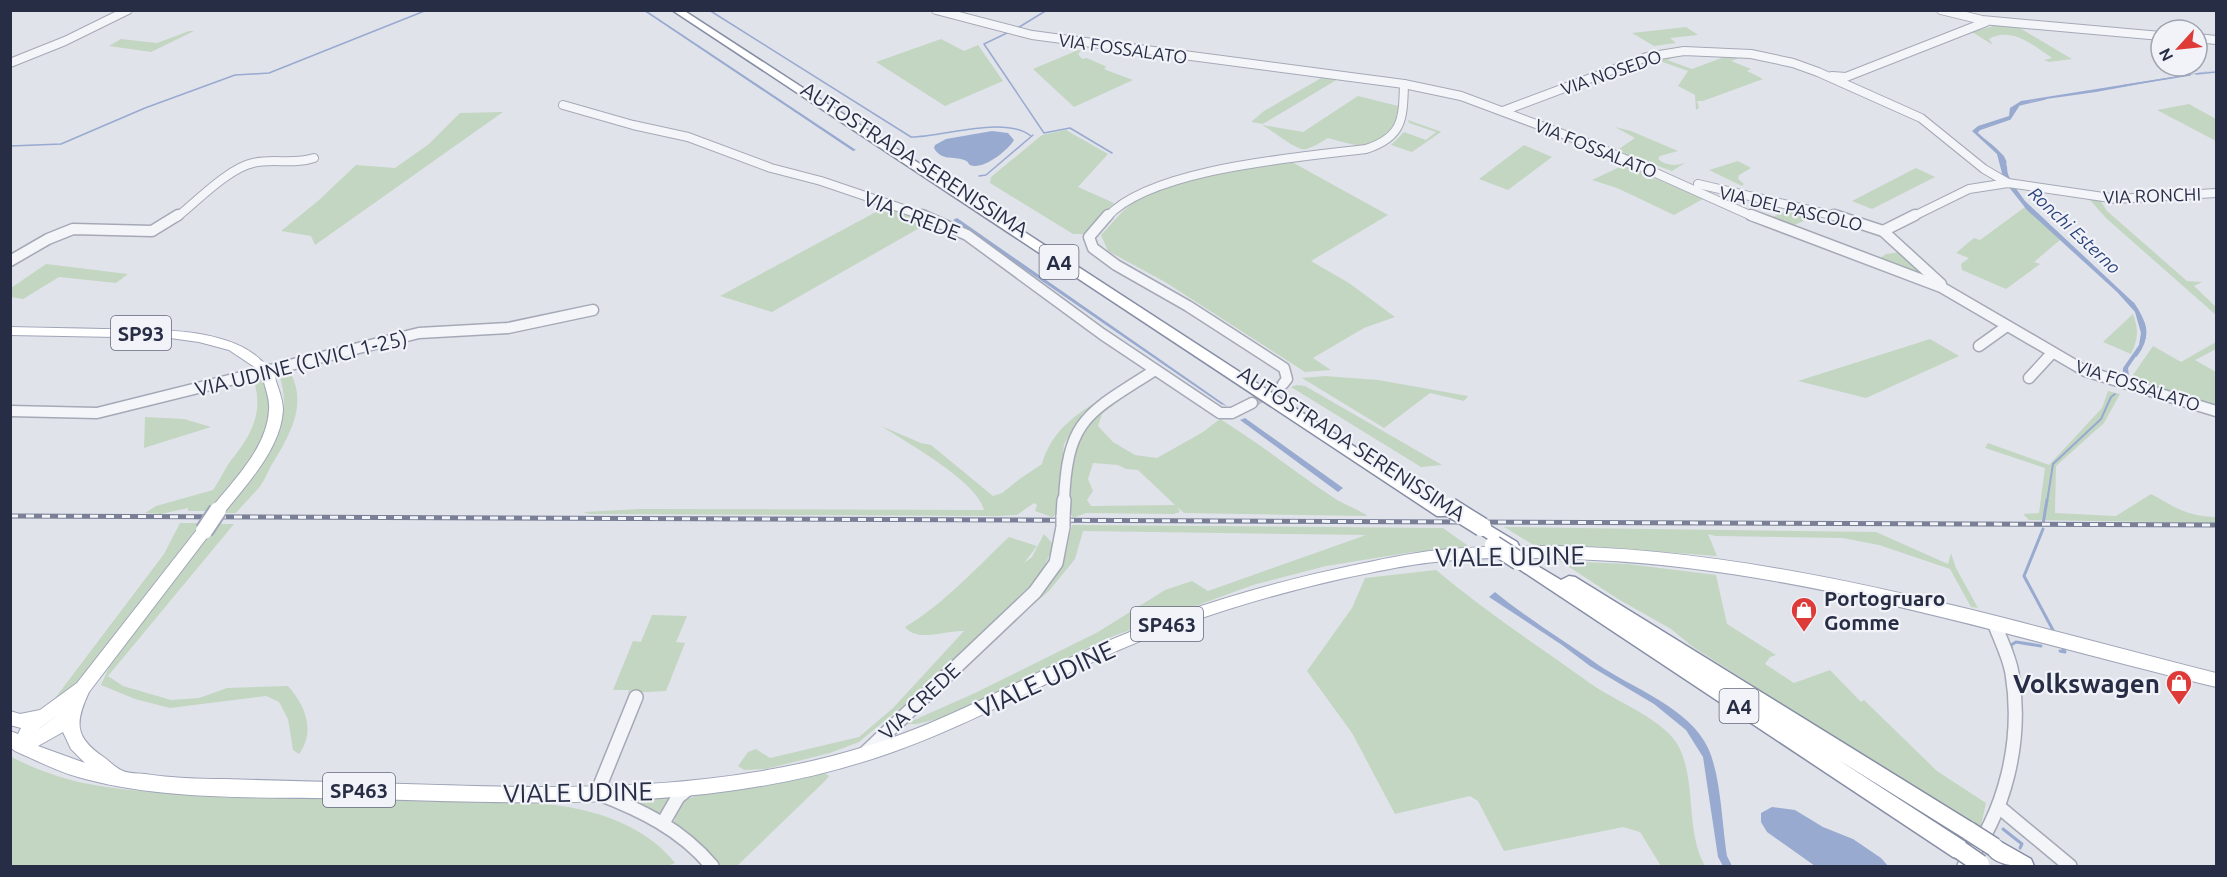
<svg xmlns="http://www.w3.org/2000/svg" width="2227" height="877" viewBox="0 0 2227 877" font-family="Ubuntu,sans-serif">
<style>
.green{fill:#c3d6c1;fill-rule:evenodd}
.water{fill:#98aacf}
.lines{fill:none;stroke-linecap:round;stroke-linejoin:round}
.stream-far2{stroke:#98aacf;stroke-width:1.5}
.stream-far1{stroke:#98aacf;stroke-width:2}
.stream{stroke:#98aacf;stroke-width:3}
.minor-tunnel{stroke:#bcbfca;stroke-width:10;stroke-dasharray:10 4.5;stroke-linecap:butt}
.minor-far2-casing{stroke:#a5a9b6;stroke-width:10}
.minor-far1-casing{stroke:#a5a9b6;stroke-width:13}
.minor-casing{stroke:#a5a9b6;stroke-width:16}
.major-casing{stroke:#9fa5b8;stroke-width:2}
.highway-casing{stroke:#868da4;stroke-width:3}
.minor-far2{stroke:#f4f5f9;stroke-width:8}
.minor-far1{stroke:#f4f5f9;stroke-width:10}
.minor{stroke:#f4f5f9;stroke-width:13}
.major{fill:#fff;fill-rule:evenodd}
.highway{fill:#fff;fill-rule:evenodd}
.rail-casing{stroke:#787f97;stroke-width:5}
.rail{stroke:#f1f3f8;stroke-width:3;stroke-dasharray:8;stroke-linecap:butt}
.minor-bridge-casing{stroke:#a5a9b6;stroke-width:16;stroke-linecap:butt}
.major-bridge-far1-casing{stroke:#9fa5b8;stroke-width:16;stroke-linecap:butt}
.major-bridge-casing{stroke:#9fa5b8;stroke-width:20;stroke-linecap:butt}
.highway-bridge-casing{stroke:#868da4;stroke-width:21;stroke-linecap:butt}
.minor-bridge{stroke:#f4f5f9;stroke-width:13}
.major-bridge-far1{stroke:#fff;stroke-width:13}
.major-bridge{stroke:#fff;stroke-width:16}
.highway-bridge{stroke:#fff;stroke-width:18}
.labels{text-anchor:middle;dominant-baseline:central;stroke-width:4.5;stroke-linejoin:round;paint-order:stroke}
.far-street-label{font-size:18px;fill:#272d45;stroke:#f1f3f8}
.far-water-label{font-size:18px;font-style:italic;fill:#2c447e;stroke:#f1f3f8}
.shield{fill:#f1f3f8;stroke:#64687b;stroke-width:1.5}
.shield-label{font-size:20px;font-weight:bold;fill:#272d45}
.street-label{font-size:21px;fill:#272d45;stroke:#f1f3f8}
.poi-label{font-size:21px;font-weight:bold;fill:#272d45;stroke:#f1f3f8;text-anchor:start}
.near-street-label{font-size:26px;fill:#272d45;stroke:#f1f3f8}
.near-poi-label{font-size:26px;font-weight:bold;fill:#272d45;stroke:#f1f3f8;text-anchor:end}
</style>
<rect width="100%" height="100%" fill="#e1e3eb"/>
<g class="green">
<path d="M 2001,24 L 2013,24 L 2072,59 L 2049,62 L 2044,60 L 2052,58 C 2034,46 2012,26 1989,39 L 1993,45 L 1972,32 Z"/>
<polygon points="1686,27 1698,35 1670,38 1676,43 1654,46 1632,33"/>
<polygon points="189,31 194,31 151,52 109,46 121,39 157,43"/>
<polygon points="941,39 964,51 978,45 1003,81 945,106 876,62"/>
<polygon points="1078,50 1081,51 1078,54 1082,59 1087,58 1107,67 1104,68 1106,70 1133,80 1074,107 1033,69"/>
<polygon points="1735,53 1748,55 1731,61 1751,69 1747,71 1763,79 1703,101 1697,101 1699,108 1696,110 1695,95 1678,86 1688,71 1660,61 1657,57 1685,54 1667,60 1692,69"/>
<polygon points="1323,77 1338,79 1263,124 1251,122 1264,111"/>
<path d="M 1358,96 L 1398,106 C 1392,156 1366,149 1328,138 C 1321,142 1314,147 1306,149 C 1298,152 1272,130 1262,125 L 1303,132 Z"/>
<polygon points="2189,104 2216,119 2216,141 2157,110"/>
<polygon points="503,112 315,245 311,236 281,231 318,201 356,165 395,168 429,144 460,113"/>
<polygon points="1408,120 1439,131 1441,132 1412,152 1391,145 1404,132 1426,140 1436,132 1409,123"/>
<path d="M 1615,127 L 1631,131 L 1678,151 L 1660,156 L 1658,159 C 1666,166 1675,166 1685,163 L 1672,171 L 1616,151 L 1635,138 Z"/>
<polygon points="1066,130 1108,154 1078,187 1114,203 1084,234 1073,234 990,183 991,177 1042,135"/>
<polygon points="1524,145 1552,157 1508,190 1479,179"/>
<path d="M 1290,161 L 1388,215 L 1311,261 L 1349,283 L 1395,317 L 1364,328 L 1313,358 L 1331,370 L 1305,372 L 1165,282 L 1108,251 L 1101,235 C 1111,225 1122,210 1134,202 C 1174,177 1244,168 1290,161 Z"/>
<polygon points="1738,161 1751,168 1739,175 1738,179 1744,184 1742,186 1709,170"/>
<polygon points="1624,165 1703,199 1674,215 1617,188 1592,180"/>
<polygon points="1916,168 1935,177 1872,209 1852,201"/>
<polygon points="2089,199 2100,200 2107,211 2187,281 2202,282 2194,286 2216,307 2216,315 2107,219"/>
<polygon points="885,207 930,222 772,312 720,296"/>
<polygon points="2025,207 2060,240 2034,262 2040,264 2006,289 1962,270 1961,264 1969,258 1956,253 1974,238 1980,240"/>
<polygon points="1792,208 1819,214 1790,227 1768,219"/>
<polygon points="1901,252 1933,279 1879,259 1886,254"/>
<polygon points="46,264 128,274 116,283 59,277 23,299 11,297 11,288"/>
<path d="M 2133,314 C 2139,330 2138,339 2131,354 L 2103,342 Z"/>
<polygon points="1930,339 1959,356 1866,398 1798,381"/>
<polygon points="2216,342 2216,349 2195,360 2216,372 2216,406 2138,383 2133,375 2153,346 2181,362"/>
<path d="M 285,372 L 291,374 C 307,405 290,434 274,461 C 269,468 266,478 261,485 C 253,495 244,503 236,513 L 222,513 C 252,474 299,429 279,375 Z"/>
<path d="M 260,376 C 289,426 240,474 210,511 L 188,511 L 188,508 L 161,514 L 145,513 L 156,506 L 213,490 C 220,480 225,468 232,459 C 253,433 264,410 253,378 Z"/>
<polygon points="1325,376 1378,380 1468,396 1464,401 1430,393 1384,428 1302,378"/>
<polygon points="1297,385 1305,386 1442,465 1421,467 1291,387"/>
<path d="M 2108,391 L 2120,394 L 2104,423 L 2056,466 L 2055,513 L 2116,516 L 2151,494 C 2175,507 2188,517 2216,517 L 2216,523 L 2029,520 L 2023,514 L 2039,513 L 2045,468 L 1985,448 L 1988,443 L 2049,465 L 2102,408 Z"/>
<path d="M 1104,397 L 1107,398 L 1083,413 L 1064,444 L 1057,514 L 1052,517 L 1035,511 L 1037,505 L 1034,503 L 1017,515 L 999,516 L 589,514 L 583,512 L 640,509 L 984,510 C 978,482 906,442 881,426 L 921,443 L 931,445 L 993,496 L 1002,493 L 1021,478 L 1042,464 C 1051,431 1076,414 1104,397 Z"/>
<path d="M 1119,398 L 1120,400 L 1102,414 L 1098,426 L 1113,442 L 1135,455 L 1157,458 L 1203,432 L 1220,419 C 1259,443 1294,471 1331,496 C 1342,504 1356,508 1368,516 L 1184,513 L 1177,507 L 1180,512 L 1173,514 L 1086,513 L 1073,518 L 1071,514 C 1071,459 1070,431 1119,398 ZM 1093,463 L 1118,465 L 1126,469 L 1138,470 L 1175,505 L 1091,506 L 1087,500 L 1093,491 L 1088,479 Z"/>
<polygon points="145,417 184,419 211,427 144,448"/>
<polygon points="180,523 201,523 79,680 56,699 56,697 164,554"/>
<path d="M 215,524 L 234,524 L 108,676 L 123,686 L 171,700 L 199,698 L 227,688 L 288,686 C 305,705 316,731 299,754 L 293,750 L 288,719 L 279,702 L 266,696 L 170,708 L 135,699 L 101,685 L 113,658 Z"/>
<polygon points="1072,525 1443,528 1471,548 1413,552 1326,566 1253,585 1111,637 941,718 917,724 905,724 975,693 1098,632 1165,590 1192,581 1208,591 1366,535 1083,531 1075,559 1049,591 970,658 1047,584 1065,557"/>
<polygon points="1504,527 1876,532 1948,564 1951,553 1956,568 1978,608 1971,607 1950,569 1879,545 1843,538 1716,536 1708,534 1717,556 1594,547 1535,546"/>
<path d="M 1044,534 L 1054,545 L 1040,576 L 911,699 L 859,742 L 830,753 L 766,769 L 744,770 L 738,766 L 748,752 L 756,749 L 770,758 L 859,737 L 893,708 L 964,631 C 946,630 917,643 905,627 C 944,604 976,568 1009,537 L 1037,546 L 1024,563 L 1032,557 Z"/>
<polygon points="1560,561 1628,564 1716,575 1727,624 1776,655 1770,657 1765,664 1794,683 1830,670 1861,702 1864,700 1937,771 1986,803 1980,830 1693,647 1671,629 1618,599"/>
<path d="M 1436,570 C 1486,612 1541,648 1594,686 C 1618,702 1666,721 1679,747 C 1697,784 1685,830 1705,866 L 1661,866 L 1640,832 L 1623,827 L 1504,851 L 1478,801 L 1470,796 L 1395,814 L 1352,733 L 1307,671 L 1352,608 L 1365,578 Z"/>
<polygon points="652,615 687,616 676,642 685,643 666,691 628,693 629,690 613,690 633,641 641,642"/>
<path d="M 10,756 C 76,792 141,791 214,795 C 297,800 381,800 464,802 C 500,803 543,801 578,809 C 613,816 653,834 675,863 L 667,866 L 11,866 Z"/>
<polygon points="823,772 829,776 824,782 737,866 718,866 674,822 680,803 699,794"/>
<polygon points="673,796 660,816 632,804 632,800"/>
</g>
<g class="water">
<polygon points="644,11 647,11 856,150 853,151"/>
<path d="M 2216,70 L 2096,92 L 2032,101 L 2019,105 L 2010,119 L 1982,128 L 1977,133 C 1985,140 2001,149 2005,160 C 2009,169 2005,172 2012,182 L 2003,177 L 1997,154 L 1972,131 L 1978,126 L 2009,116 L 2010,108 L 2021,101 Z"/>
<path d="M 992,131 L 1008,133 L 1014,140 C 1008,150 987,167 974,166 C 966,165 971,162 964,160 C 953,156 941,161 934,148 L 935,145 L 946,139 Z"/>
<path d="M 2008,186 L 2015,187 L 2025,201 L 2134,303 C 2155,335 2147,340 2128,368 L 2130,384 L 2122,382 L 2123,368 L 2139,345 L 2141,333 L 2135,312 L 2117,292 L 2027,210 Z"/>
<polygon points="957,218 1227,406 1221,404 953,220"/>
<polygon points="1245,418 1343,488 1338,492 1240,420"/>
<path d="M 1495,592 C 1524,616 1564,641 1597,664 C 1632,688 1690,708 1708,748 C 1721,776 1722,825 1727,856 L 1732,866 L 1723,866 L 1718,857 L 1703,757 L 1686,730 L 1654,704 L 1590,666 L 1562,645 L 1489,597 Z"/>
<polygon points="1772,807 1795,810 1823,827 1853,839 1881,858 1888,866 1815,866 1767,832 1761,822 1761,813"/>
</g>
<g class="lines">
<g class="stream-far2">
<path d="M 709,10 L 911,137 C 943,137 1005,115 1031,136"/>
<polyline points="1112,10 1145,10"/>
<polyline points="1016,29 1047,10"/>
<polyline points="1007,33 984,44 1044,133 1070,128 1112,153"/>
<polyline points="2196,74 2216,72"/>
<polyline points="2121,86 2190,75"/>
<polyline points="10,146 61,144 145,108 235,75 269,73 427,10"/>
<polyline points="2006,162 2003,156 1977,133 1978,130 2010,119 2019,105 2045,99"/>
<polyline points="2006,168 2006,174 2011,181"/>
<polyline points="979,176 986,175 1033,135"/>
</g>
<g class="stream-far1">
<path d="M 2133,303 C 2146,322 2151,337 2136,356"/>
<polyline points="2047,502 2053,464 2101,419 2111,397 2115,394"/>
</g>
<g class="stream">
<polyline points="2043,524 2047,500"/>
<polyline points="2043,529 2024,576 2054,632"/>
<polyline points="2060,651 2065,652 2063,648"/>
<polyline points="2012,652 2011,645 2016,642 2041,646"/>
<polyline points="2003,829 2022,844 2020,848"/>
</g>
<polyline class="minor-tunnel" points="1252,403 1283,384"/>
<g class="minor-far2-casing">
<g id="minor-far2">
<polyline points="936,10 1032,35 1404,84 1461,96 1600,148 1754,217"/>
<polyline points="1941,10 1982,20 2161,36"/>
<polyline points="2197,38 2216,40"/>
<polyline points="10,63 65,41 128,10"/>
<polyline points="1832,76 1846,77 1986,22"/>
<polyline points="563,105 633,125 688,137 771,168 821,181 927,217"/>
<polyline points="1503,111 1647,57 1684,51 1751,54 1793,63 1818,72 1921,118 1984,169 2008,183"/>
<polyline points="1698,184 1840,217"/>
<path d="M 177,217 C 197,201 229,168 253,163 C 273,158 294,165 314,158"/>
<path d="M 1107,217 C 1151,168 1302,157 1366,149 C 1403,137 1403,119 1404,84"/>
<polyline points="1912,217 1969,189 2008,183 2117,199 2216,193"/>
</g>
</g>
<g class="minor-far1-casing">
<g id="minor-far1">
<polyline points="922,215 967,235 1102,334 1220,413 1232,413 1252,403"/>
<polyline points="1108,215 1089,237 1093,248 1116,265 1188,306 1284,368 1287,379 1283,384"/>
<polyline points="1751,215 1941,287 2085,371 2216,411"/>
<polyline points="1834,215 1883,231 1941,284"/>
<polyline points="1883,231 1915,215"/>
<polyline points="10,261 48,239 73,229 152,231 178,215"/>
<polyline points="1979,346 2007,326"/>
<polyline points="2029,378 2052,353"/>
<polyline points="10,411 97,413 419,333 508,328 593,310"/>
<path d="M 1064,502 C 1067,417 1089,413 1155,370"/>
</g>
</g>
<g class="minor-casing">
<g id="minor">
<polyline points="1063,517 1064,500"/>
<path d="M 636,697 L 597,793 C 641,810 681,829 712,866"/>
<polyline points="864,754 1035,592 1056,563 1063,527"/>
<polyline points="1999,807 2070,866"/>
<polyline points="663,823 678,797 688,789"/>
<path d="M 1964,866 C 2006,813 2023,740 2012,673 C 2009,656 2001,641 1995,625"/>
</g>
</g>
<g class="major-casing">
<g id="major">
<path d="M 10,327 C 41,328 72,328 103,329 C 152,330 236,325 268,368 L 262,372 L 229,350 L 199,342 L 170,338 L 10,335 Z"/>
<path d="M 269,374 L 275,378 C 278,388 283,399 283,410 C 281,449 246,485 223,514 L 213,514 L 211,510 L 213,506 C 235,479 267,447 269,410 C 270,399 265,388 263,378 Z"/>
<path d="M 204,526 L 209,527 L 211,531 L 209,535 L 89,692 C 74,724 75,738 105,758 C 111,763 116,768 123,771 C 130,774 138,773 145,774 C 171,778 198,779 224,779 C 284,781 345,782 405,784 C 559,789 715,793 864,747 C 944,723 1016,681 1092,648 C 1175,611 1261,585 1350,566 C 1379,560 1409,553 1439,550 C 1702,526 1964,609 2216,673 L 2216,687 C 2010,638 1807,570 1594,560 C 1541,557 1487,556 1435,562 C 1404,565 1375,572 1345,578 C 1260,597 1177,623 1097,660 C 1028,691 962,728 890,753 C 723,812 546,804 372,799 C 278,796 168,803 78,777 C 56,771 36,760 15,751 L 10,747 L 10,731 L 18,734 L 21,728 L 10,725 L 10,711 L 20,714 L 40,710 L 77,683 L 199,527 ZM 63,711 L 39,729 L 40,728 ZM 63,732 L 71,749 L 85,763 L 38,746 Z"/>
</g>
</g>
<g class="highway-casing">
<g id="highway">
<polygon points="672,10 683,10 1449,508 1451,512 1449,516 1437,516"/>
<polygon points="1482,521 1517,542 1519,546 1517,550 1505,550 1476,531 1474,527 1476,523"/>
<polygon points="1519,555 1561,580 1569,576 1575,577 1976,825 1979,831 1976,837 1969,840 1962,837 1837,759 1967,843 1970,850 1967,857 1960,859 1953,857 1513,565 1511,561 1513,557"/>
<path d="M 1994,838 L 2031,859 L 2034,866 C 2015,866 1993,867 1984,847 L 1987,840 Z"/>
</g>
</g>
<use href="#minor-far2" class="minor-far2"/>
<use href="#minor-far1" class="minor-far1"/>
<use href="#minor" class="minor"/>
<use href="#major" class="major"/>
<use href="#highway" class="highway"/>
<g class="rail-casing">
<polyline id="rail" points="10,516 2216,525"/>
</g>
<use href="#rail" class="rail"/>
<g class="minor-bridge-casing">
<polyline id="minor-bridge" points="1063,517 1063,527"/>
</g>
<g class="major-bridge-far1-casing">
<polyline id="major-bridge-far1" points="262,368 269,378"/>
</g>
<g class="major-bridge-casing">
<polyline id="major-bridge" points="204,531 218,510"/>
</g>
<g class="highway-bridge-casing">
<g id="highway-bridge">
<polyline points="1450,507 1482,527"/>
<polyline points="1494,545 1519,561"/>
<polyline points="1969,831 1994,847"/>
<polyline points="1960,850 1980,864"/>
</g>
</g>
<use href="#minor-bridge" class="minor-bridge"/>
<use href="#major-bridge-far1" class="major-bridge-far1"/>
<use href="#major-bridge" class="major-bridge"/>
<use href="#highway-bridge" class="highway-bridge"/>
</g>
<defs>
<g id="shop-pin" transform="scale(1.35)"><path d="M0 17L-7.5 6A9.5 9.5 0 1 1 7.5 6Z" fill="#de3a38" stroke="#f1f3f8"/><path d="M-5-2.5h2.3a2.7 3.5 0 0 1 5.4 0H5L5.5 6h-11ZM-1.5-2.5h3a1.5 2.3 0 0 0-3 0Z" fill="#fff"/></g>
</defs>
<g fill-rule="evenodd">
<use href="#shop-pin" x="1804" y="610"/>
<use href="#shop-pin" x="2179" y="683"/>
</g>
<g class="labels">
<g class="far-street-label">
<text transform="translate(1123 48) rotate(8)">VIA FOSSALATO</text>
<text transform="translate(1611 72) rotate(-19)">VIA NOSEDO</text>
<text transform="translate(1596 148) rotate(22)">VIA FOSSALATO</text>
<text transform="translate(2152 195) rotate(-2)">VIA RONCHI</text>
<text transform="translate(1791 208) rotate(13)">VIA DEL PASCOLO</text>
<text transform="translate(2138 385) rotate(18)">VIA FOSSALATO</text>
</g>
<g class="far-water-label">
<text transform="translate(2075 230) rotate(43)">Ronchi Esterno</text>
</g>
<g class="shield">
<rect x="1039.5" y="245" width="39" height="34" rx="4.5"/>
<rect x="111" y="316" width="60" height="34" rx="4.5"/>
<rect x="1131" y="607" width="72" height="34" rx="4.5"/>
<rect x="1719.5" y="689" width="39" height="34" rx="4.5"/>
<rect x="323" y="773" width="72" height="34" rx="4.5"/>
</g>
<g class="shield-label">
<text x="1059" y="262">A4</text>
<text x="141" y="333">SP93</text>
<text x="1167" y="624">SP463</text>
<text x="1739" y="706">A4</text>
<text x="359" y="790">SP463</text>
</g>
<g class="street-label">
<text transform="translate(915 159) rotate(33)">AUTOSTRADA SERENISSIMA</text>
<text transform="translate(912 215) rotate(21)">VIA CREDE</text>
<text transform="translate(301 363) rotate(-14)">VIA UDINE (CIVICI 1-25)</text>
<text transform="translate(1352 443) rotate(33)">AUTOSTRADA SERENISSIMA</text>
<text transform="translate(919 701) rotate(-43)">VIA CREDE</text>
</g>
<g class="poi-label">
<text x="1824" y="598">Portogruaro<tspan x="1824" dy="24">Gomme</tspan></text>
</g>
<g class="near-street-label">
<text transform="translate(1510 556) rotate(-1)">VIALE UDINE</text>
<text transform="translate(1045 679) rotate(-25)">VIALE UDINE</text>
<text transform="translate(578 792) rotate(-1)">VIALE UDINE</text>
</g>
<g class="near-poi-label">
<text x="2160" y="683">Volkswagen</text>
</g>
</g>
<rect width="2227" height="877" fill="none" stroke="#272d45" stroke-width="24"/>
<g transform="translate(2179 48) rotate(243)"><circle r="28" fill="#f1f3f8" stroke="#a0a4b0" stroke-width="1.5"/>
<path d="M0-4.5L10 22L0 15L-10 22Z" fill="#de3a38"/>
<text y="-9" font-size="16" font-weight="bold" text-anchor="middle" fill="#272d45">N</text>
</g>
</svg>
